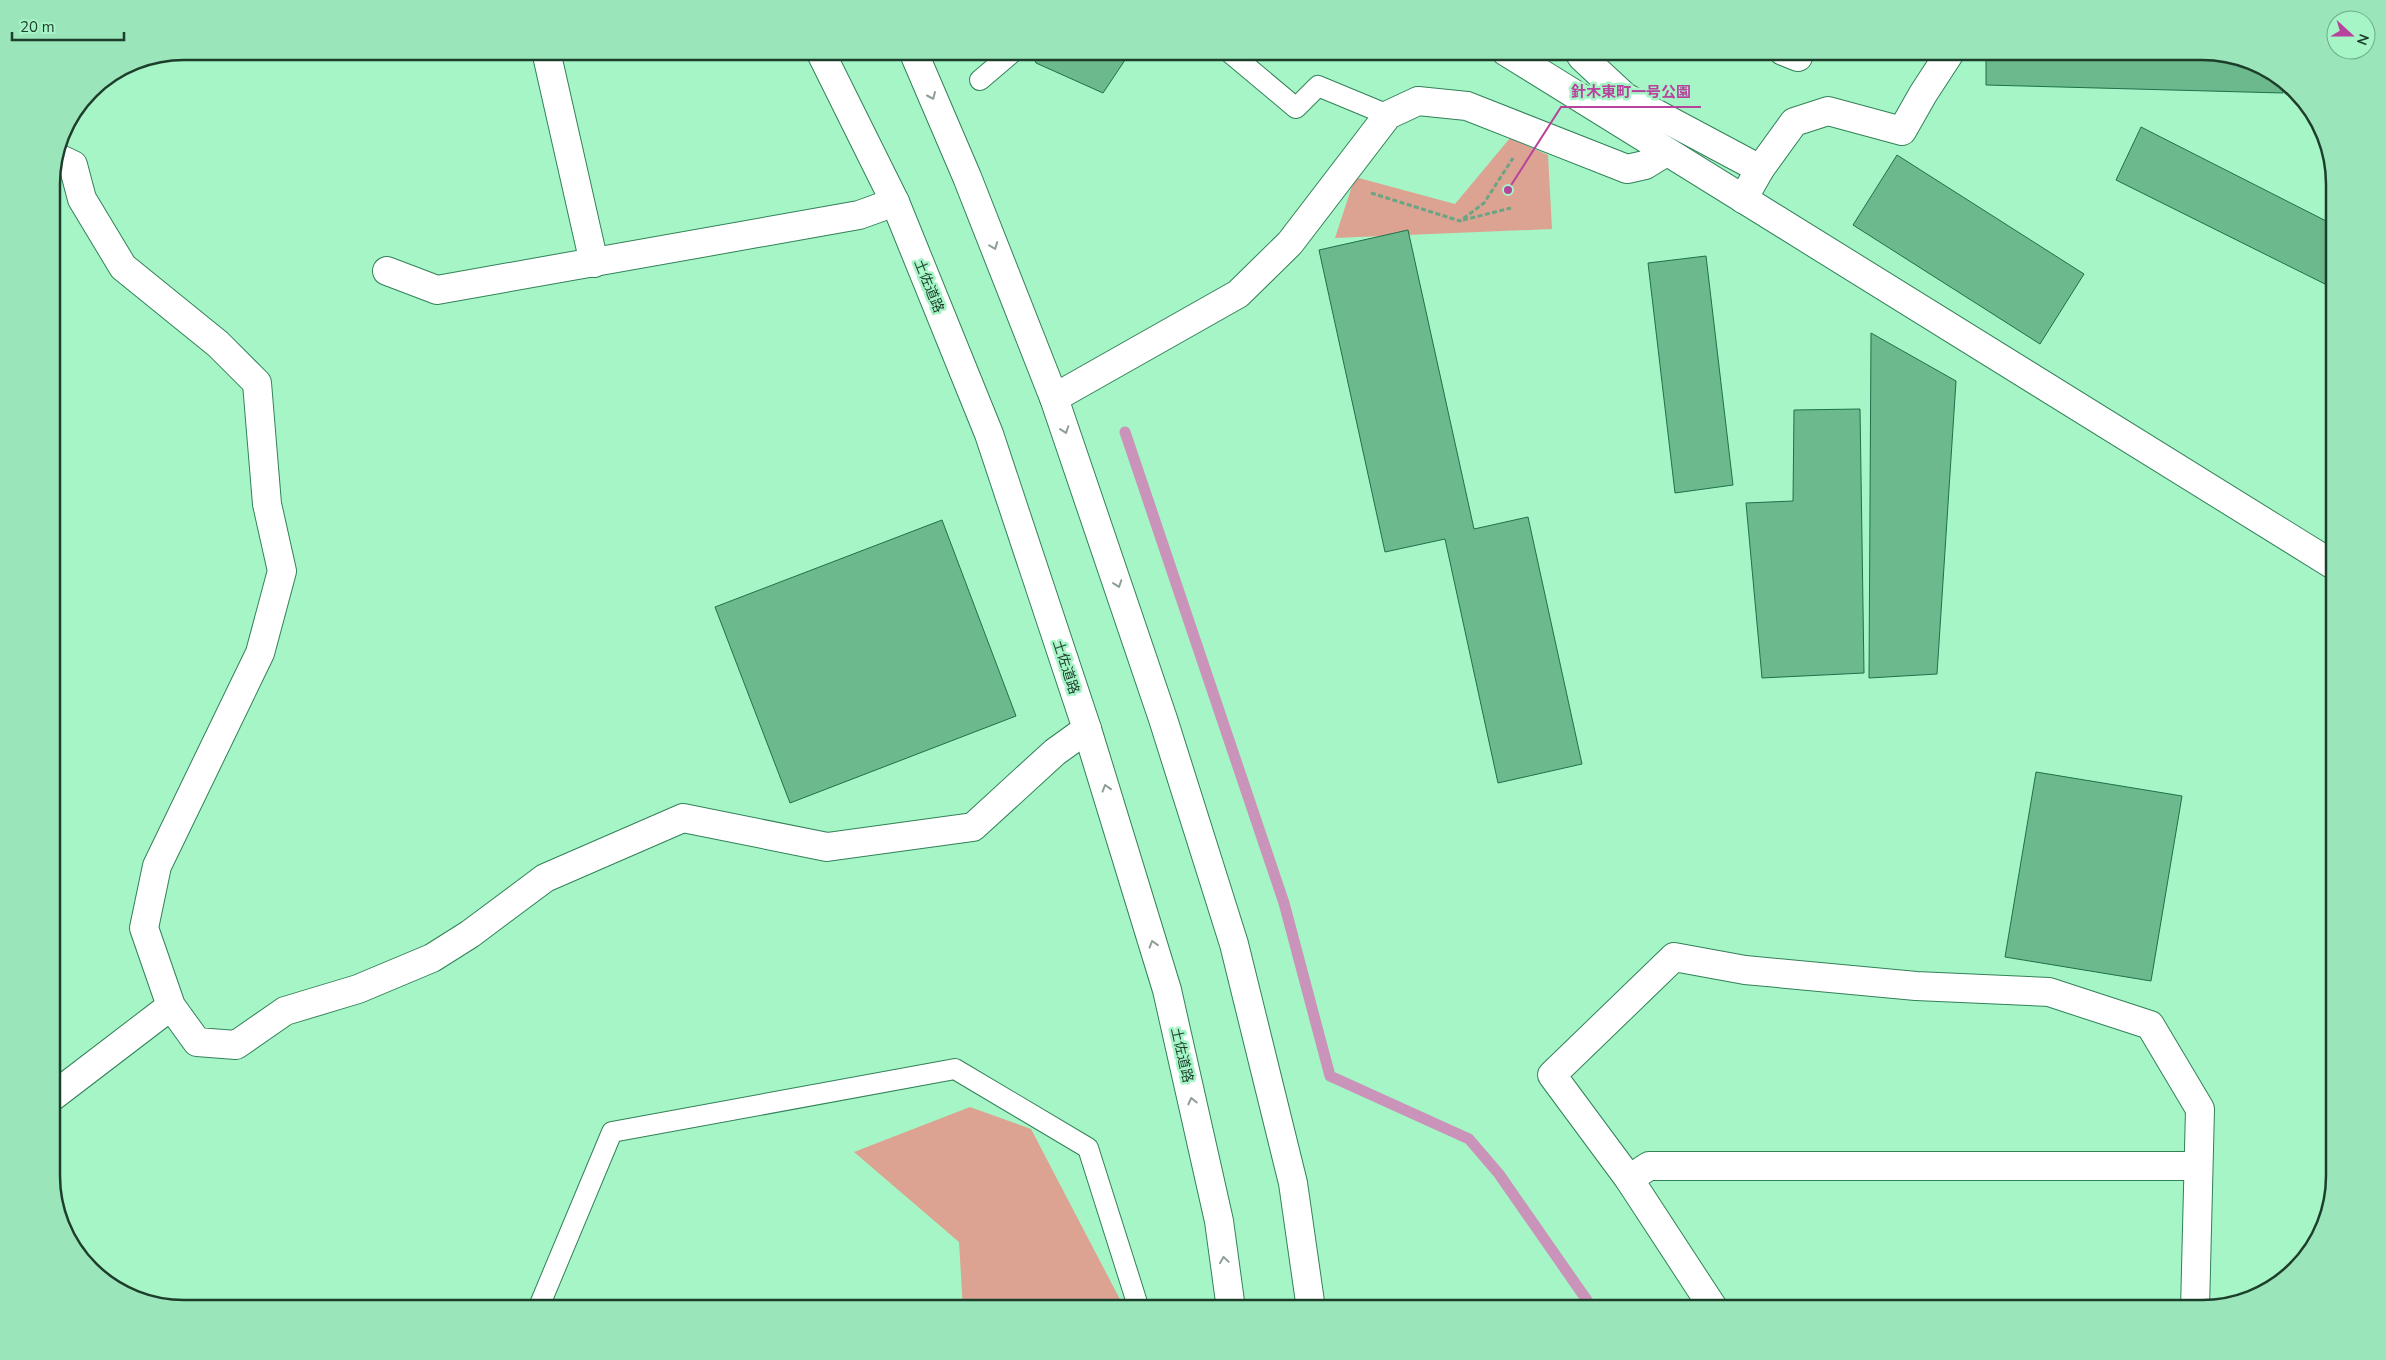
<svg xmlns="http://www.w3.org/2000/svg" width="2386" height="1360" viewBox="0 0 2386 1360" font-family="'Nunito Sans','Noto Sans JP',sans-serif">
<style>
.green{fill:#dca392}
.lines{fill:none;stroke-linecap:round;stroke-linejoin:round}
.stream{stroke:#ca93ba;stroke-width:11}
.building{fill:#6bb98d;stroke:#1e7149}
.service-casing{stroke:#328158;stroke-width:22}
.minor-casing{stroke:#328158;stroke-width:30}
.tertiary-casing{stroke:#328158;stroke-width:30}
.trunk-casing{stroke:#328158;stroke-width:30}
.path{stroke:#6aa583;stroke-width:3;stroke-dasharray:5 2.5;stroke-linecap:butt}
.service{stroke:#fff;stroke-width:20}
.minor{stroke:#fff;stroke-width:28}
.tertiary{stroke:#fff;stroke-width:28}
.trunk{stroke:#fff;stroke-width:28}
.oneway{stroke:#8e9e96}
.labels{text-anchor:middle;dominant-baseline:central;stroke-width:5;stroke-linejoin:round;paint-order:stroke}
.street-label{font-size:14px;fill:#1e3e2c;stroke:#a5f5c6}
.rim{fill:none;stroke:#1e3e2c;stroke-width:2.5}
.leader{fill:none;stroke:#b7439d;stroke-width:2}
.callout-dot{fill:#b7439d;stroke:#a5f5c6;stroke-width:2}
.callout-label{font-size:15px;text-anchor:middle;font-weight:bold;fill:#b7439d;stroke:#a5f5c6;stroke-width:5;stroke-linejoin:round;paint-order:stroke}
</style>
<rect width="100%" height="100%" fill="#a5f5c6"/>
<g class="green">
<polygon points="1510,138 1548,155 1552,229 1335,238 1355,177 1455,204"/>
<polygon points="970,1107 1031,1129 1125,1309 963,1309 959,1242 854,1152"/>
</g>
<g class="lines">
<polyline class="stream" points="1125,432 1284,903 1330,1076 1469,1139 1499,1174 1593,1309"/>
</g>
<g class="building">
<polygon points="1031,51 1131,51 1103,93 1036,63"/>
<polygon points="1986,51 2202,51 2268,69 2282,82 2283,93 1986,85"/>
<polygon points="2141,127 2334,225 2335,289 2116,180"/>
<polygon points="1897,155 2084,274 2040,344 1853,225"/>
<polygon points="1408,230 1474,529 1528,517 1582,764 1498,783 1445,539 1385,552 1319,250"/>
<polygon points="1706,256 1733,485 1675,493 1648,263"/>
<polygon points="1871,333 1956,381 1937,674 1869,678"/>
<polygon points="1860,409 1864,673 1762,678 1746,503 1793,501 1794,410"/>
<polygon points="942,520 1016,716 790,803 715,607"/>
<polygon points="2036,772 2182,796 2151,981 2005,957"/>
</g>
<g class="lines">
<g class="service-casing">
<g id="service">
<polyline points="1228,51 1296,108 1318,86 1388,115"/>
<polyline points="980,80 1014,51"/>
<polyline points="538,1309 612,1132 955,1069 1088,1148 1139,1309"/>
</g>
</g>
<g class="minor-casing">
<g id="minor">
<polyline points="546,51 594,263"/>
<polyline points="1578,51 1582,57 1625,97 1760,169"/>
<polyline points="1783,51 1798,57"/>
<polyline points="56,157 73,165 82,199 123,267 218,344 257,383 267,504 282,571 260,653 157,866 144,928 171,1006 197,1042 236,1045 285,1011 358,989 432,958 470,934 545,878 683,818 827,847 973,827 1055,752 1087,729"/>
<polyline points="1743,199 1760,169 1794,122 1828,111 1902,131 1923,94 1951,51"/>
<polyline points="387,271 437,290 859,215 895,202"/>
<polyline points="1054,398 1238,294 1290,243 1388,115 1418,101 1467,106 1627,169 1645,165 1666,152"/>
<polyline points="52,1097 171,1006"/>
<polyline points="1629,1179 1649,1166 2198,1166"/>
<polyline points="1714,1309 1629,1179 1552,1075 1674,957 1745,970 1916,986 2049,992 2150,1025 2200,1109 2195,1309"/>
</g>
</g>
<g class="tertiary-casing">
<polyline id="tertiary" points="1505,51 2335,566"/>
</g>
<g class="trunk-casing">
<g id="trunk">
<polyline points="820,51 895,202 989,434 1087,729 1167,990 1219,1221 1231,1309"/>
<polyline points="913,51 967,177 1054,398 1163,719 1234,944 1293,1183 1311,1309"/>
</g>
</g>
<g class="path">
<polyline points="1371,193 1460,221 1484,203 1513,158"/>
<polyline points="1463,220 1511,208"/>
</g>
<use href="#service" class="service"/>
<use href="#minor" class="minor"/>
<use href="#tertiary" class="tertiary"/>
<use href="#trunk" class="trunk"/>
</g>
<defs><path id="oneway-chevron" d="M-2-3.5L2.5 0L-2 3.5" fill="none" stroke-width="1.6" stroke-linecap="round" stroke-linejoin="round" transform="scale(1.25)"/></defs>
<g class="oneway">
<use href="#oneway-chevron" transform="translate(932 96) rotate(66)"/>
<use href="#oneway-chevron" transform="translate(994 246) rotate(69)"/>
<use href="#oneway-chevron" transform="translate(1065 430) rotate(71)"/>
<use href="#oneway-chevron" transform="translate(1118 584) rotate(71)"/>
<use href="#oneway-chevron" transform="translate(1106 788) rotate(-107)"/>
<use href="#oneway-chevron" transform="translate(1153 944) rotate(-107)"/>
<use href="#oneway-chevron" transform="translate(1192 1101) rotate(-103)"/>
<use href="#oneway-chevron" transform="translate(1224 1260) rotate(-98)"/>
</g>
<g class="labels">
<g class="street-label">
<text transform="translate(929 286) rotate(68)">土佐道路</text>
<text transform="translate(1066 667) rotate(72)">土佐道路</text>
<text transform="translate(1182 1055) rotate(77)">土佐道路</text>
</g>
</g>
<path d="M0 0H2386V1360H0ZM184 60H2202A124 124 0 0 1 2326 184V1176A124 124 0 0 1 2202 1300H184A124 124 0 0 1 60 1176V184A124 124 0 0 1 184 60Z" fill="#9ae6ba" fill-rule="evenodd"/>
<path class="rim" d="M184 60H2202A124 124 0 0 1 2326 184V1176A124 124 0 0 1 2202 1300H184A124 124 0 0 1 60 1176V184A124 124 0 0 1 184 60Z"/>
<path class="leader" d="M1508 190L1561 107H1701"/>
<circle class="callout-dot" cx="1508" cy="190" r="5"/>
<g class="callout-label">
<text x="1631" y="97">針木東町一号公園</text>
</g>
<g transform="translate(2351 35) rotate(111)"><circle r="24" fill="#a5f5c6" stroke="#6fac88"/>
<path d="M0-4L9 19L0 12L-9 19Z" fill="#b7439d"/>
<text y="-8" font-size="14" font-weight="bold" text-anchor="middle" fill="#1e3e2c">N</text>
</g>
<path d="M12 32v8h112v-8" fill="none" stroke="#1e3e2c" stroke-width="2.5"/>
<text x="20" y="32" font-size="15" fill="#1e3e2c" stroke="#a5f5c6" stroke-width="4" paint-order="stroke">20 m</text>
</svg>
